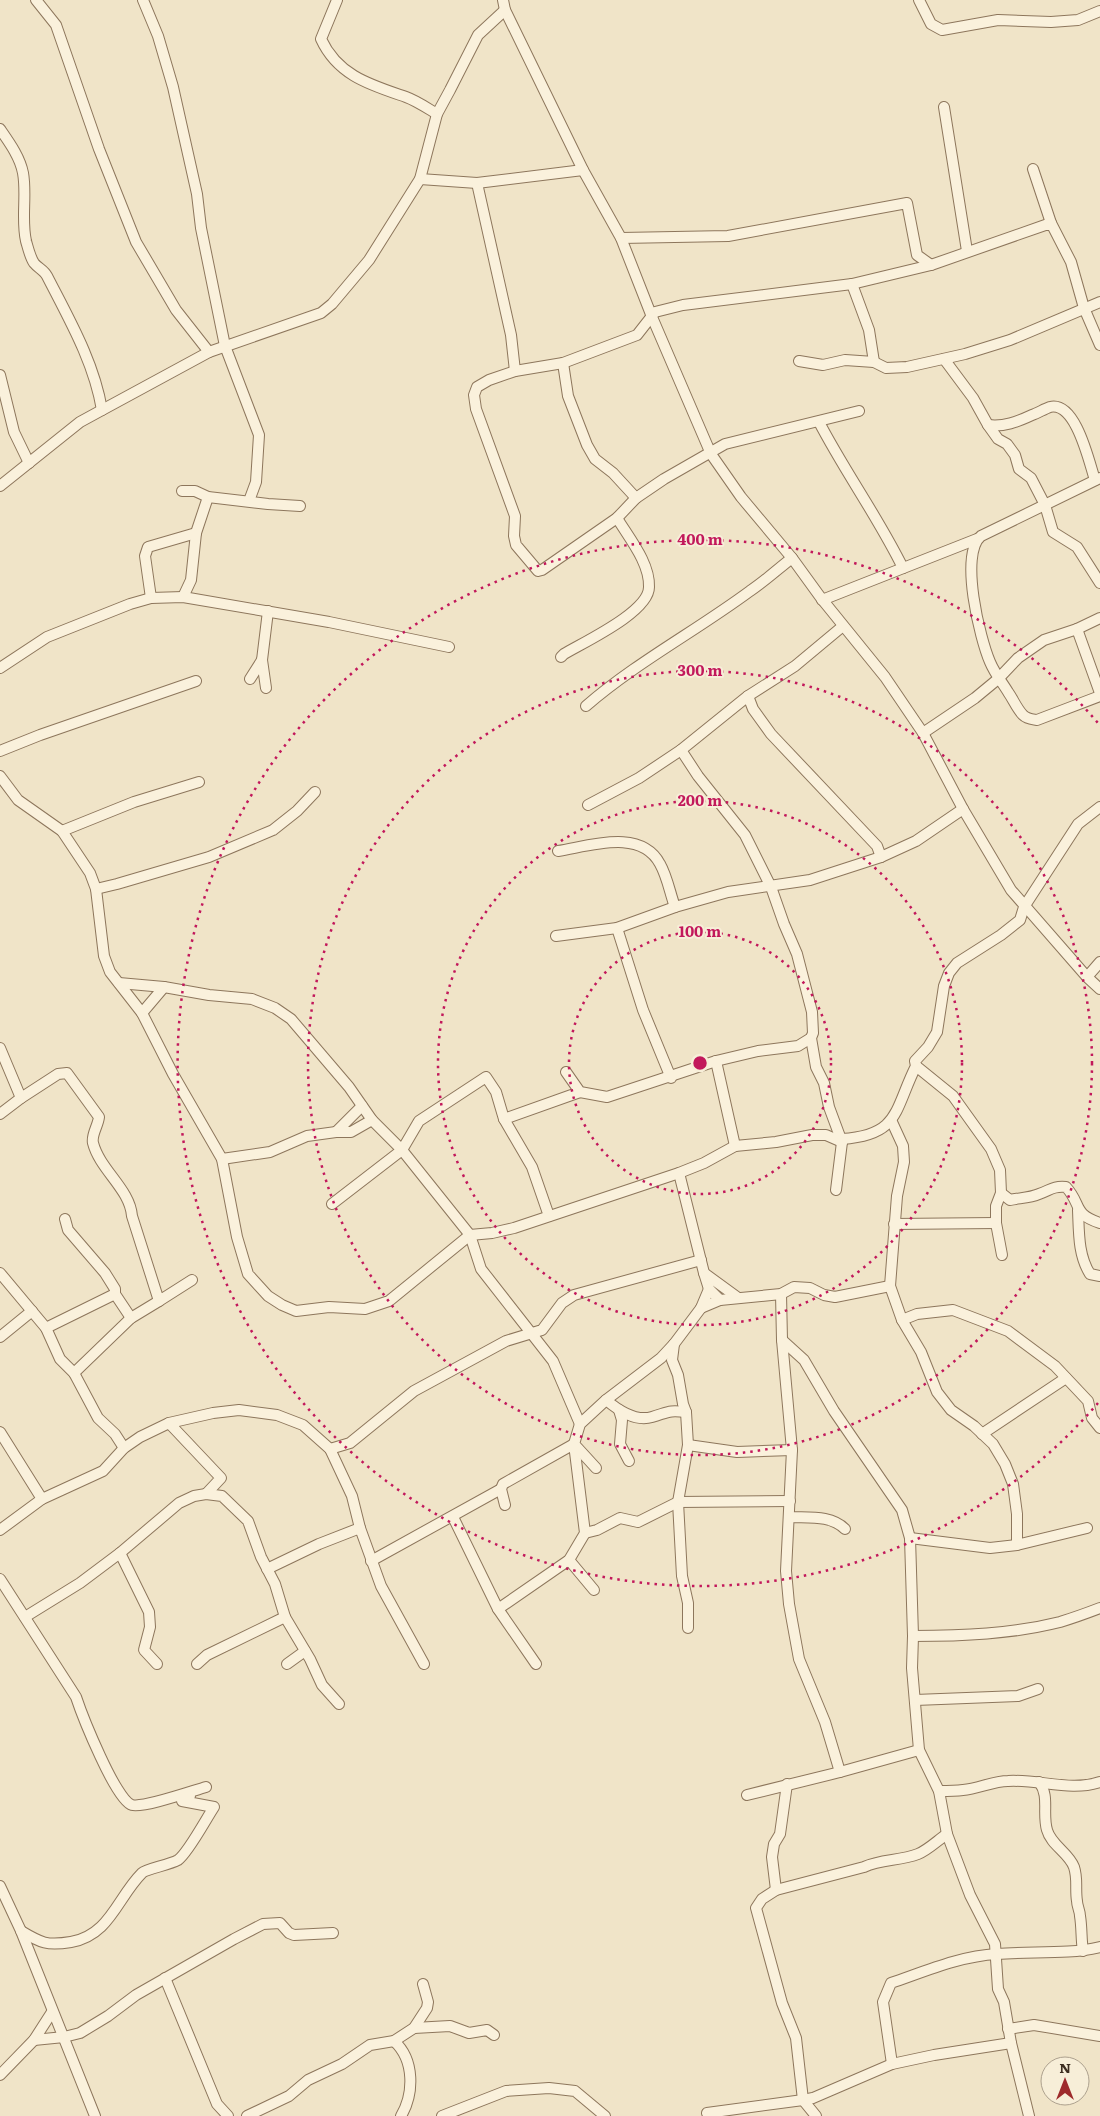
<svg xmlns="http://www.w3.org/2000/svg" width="1100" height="2116" viewBox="0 0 1100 2116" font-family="Literata,serif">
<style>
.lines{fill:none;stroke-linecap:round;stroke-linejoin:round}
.street-casing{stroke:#8d765c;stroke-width:12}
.street{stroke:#faf1dc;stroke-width:10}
.ring{fill:none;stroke:#c2185b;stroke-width:2.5;stroke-dasharray:2.5 5}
.centre{fill:#c2185b;stroke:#f7eed8;stroke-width:2.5}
.ring-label{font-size:15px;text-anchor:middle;font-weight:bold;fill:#c2185b;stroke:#f7eed8;stroke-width:4;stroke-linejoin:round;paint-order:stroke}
</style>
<rect width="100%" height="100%" fill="#f0e4c8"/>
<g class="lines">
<g class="street-casing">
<g id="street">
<polyline points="36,0 56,25 99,149 136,242 176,310 209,352"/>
<polyline points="143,0 158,36 173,87 197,194 201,228 225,346 259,435 256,482 249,501"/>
<path d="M 337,0 L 321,39 C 338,76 371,85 406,97 C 417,101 427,108 437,114"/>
<polyline points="503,0 505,10 583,170 621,238 652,317 711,454 741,497 792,558 821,598 885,677 923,733 963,809 1011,890 1087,977 1100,989"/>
<polyline points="919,0 931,24 942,30 998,20 1051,22 1078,20 1100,11"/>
<polyline points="944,107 967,251"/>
<path d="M 0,129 C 9,142 20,157 23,173 C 27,195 21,219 26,241 C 28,248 30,257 34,263 C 38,268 44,270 47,276 C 69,319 94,362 102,410"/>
<polyline points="1033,169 1051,223"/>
<polyline points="420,179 477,183 583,170"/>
<polyline points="477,183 511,335 515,371"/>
<polyline points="621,238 728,236 907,203 917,255 931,265"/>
<polyline points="852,284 869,330 874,362"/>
<polyline points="944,359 973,398 988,425 998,439 1007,444 1015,455 1019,469 1031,478 1045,505 1053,532 1077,547 1100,583"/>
<polyline points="799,361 823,365 845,360 874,362 886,368 907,367 965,354 1010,340 1100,302"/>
<polyline points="563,363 568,396 587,445 595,459 613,473 636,498"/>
<polyline points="0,375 14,432 29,463"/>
<polyline points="859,411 725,444 664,479 636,498 617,518 542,570 538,571 516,545 514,536 515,516 476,409 474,395 477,387 489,380 515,371 563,363 637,335 655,312 683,305 852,284 931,265 1051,223 1071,262 1084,308 1100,345"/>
<path d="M 819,422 C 845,472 878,517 903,568"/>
<path d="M 988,425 C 1004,427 1017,422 1032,415 C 1038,413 1044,409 1050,407 C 1076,401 1089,462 1095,480"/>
<path d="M 1100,478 L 981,536 C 959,554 980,639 990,662 C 995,674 1002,682 1008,692 C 1013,699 1017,709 1023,715 C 1027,719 1031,719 1037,720 L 1100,696"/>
<polyline points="0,486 80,422 102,410 209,352 321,313 332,304 369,260 420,179 437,114 450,90 478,35 505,10"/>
<polyline points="182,491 195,491 208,497 268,504 300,506"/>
<polyline points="183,597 191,580 196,533 208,497"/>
<polyline points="151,598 145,556 148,547 196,533"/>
<polyline points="822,600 977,539"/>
<polyline points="1077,629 1100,693"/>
<path d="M 561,657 L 564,654 C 584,642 649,612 649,587 C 650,563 629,538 617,518"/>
<polyline points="0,668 47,637 130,604 151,598 183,597 329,622 449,647"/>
<polyline points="250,679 262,660"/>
<polyline points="266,688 262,660 268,611"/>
<polyline points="748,696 753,709 771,734 877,846 881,857"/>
<path d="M 586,706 C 637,662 696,631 750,591 C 765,581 778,569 792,558"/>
<polyline points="923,733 975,698 998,679 1018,658 1044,640 1077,629 1100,618"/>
<polyline points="681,750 698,776 745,835 771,887 784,924 797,954 812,1012 813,1033 811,1038 816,1067 824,1083 829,1107 842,1142 836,1190"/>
<polyline points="0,751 40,735 196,681"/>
<polyline points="0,776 18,800 62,831 90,873 96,889 104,956 110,972 142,1013 173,1074 222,1159 237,1237 248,1274 268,1296 282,1305 296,1311 329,1307 365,1309 389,1301 470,1235 492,1233 514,1228 679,1173 704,1163 735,1146 776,1142 812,1135 826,1135 842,1142"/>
<polyline points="588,805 639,778 681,750 748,696 795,666 843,626"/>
<polyline points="62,831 134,802 199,782"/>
<path d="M 558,851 C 590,846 641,828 660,864 C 667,876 670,893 675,907"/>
<polyline points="96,889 117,884 209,857 273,830 297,811 315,792"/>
<polyline points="617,928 643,1010 671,1078"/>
<polyline points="556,936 617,928 675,907 728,892 810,880 881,857 916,841 963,809"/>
<polyline points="1087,977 1100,962"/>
<polyline points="119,983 164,987 209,995 252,999 275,1008 291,1019 349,1087 372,1120 402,1150 470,1235 481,1269 553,1361 580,1424"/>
<polyline points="142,1013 164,987"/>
<path d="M 0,1048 L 21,1098 L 58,1074 L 67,1073 L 99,1117 C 98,1126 91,1135 93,1143 C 100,1170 130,1189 132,1216 L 159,1301 L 192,1280"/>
<polyline points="716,1061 735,1146"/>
<polyline points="916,1066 953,1096 991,1149 1000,1170 1001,1193 996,1206 996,1223 1002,1255"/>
<polyline points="566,1072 580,1092 607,1097 716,1061 758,1051 798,1046 811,1038"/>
<polyline points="0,1114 21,1098"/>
<polyline points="504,1119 580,1092"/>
<polyline points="892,1122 903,1146 904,1162 897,1196 890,1286 902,1320 921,1352 937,1392 951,1410 974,1426 993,1444 1005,1464 1013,1484 1017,1514 1017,1545"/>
<polyline points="336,1132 362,1106"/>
<path d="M 842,1142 L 842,1139 C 900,1135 894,1110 916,1066 L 915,1061 L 928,1047 L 937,1032 L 944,986 L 949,973 L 957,963 L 1001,935 L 1020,920 L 1024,907 L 1078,824 L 1100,807"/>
<polyline points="222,1159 270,1152 307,1136 336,1132 351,1132 372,1120"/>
<polyline points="679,1173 704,1273 709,1289 720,1300"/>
<path d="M 1001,1193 L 1010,1200 C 1019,1198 1030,1198 1039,1194 C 1051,1190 1052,1186 1066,1187 C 1082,1204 1072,1214 1100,1223"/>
<polyline points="332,1204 402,1150 419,1121 486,1077 496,1092 504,1119 532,1167 549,1216"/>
<path d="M 1078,1210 C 1079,1232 1078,1255 1090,1274 L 1100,1276"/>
<polyline points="65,1219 68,1230 105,1273 115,1289 115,1294 131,1318"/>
<polyline points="894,1224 996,1223"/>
<polyline points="0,1273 46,1328 60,1359 74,1373 98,1418 115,1434 124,1448"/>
<polyline points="704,1273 737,1297"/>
<polyline points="781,1294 782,1340 792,1450 786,1571 789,1604 799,1659 825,1722 840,1772"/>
<polyline points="701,1308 720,1300 781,1294 794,1287 810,1288 824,1295 835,1297 890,1286"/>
<polyline points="902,1320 917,1314 953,1310 1008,1331 1055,1366 1088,1401 1092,1418 1100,1428"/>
<polyline points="46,1328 115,1294"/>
<polyline points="0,1337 32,1311"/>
<polyline points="782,1340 804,1360 834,1411 902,1510 910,1538 913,1636 912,1668 919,1750 939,1791 947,1834 970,1895 995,1944 998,1989 1004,2002 1011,2043 1029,2116"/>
<polyline points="674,1344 672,1360 678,1375 683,1404 686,1412 688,1445 678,1502 682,1576 688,1603 688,1628"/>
<polyline points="74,1373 131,1318 159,1301"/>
<path d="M 606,1400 C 618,1410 635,1422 652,1417 C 669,1412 668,1410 686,1412"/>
<polyline points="619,1410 622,1420 620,1444 629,1461"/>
<polyline points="169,1423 221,1478 206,1494"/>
<polyline points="0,1432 42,1499"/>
<polyline points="982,1434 1066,1378"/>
<polyline points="688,1445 737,1452 792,1450"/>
<polyline points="330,1449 350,1443 414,1391 506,1341 542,1330 562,1303 574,1295 701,1260"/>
<polyline points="596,1468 574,1444 580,1424 606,1400 661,1358 674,1344 701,1308 709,1289"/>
<polyline points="453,1517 498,1609 536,1664"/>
<path d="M 790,1517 C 809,1518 831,1515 845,1529"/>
<polyline points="0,1530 42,1499 103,1471 124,1448 140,1437 169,1423 213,1413 239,1410 277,1415 303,1425 330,1449 352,1496 360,1528 381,1586 424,1664"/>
<polyline points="585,1533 597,1530 620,1518 638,1522 678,1502 790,1501"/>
<polyline points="910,1538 990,1548 1017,1545 1087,1528"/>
<polyline points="120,1553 149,1612 150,1627 144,1650 157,1664"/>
<polyline points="569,1560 594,1590"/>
<polyline points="371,1561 501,1489"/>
<polyline points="267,1569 319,1544 360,1528"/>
<path d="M 0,1579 L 76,1697 C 82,1715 116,1801 132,1805 C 144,1808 192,1791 206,1787"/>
<polyline points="498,1609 569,1560 585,1533 574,1444 503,1484 501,1489 505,1505"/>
<polyline points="25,1617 80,1583 120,1553 179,1503 194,1496 206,1494 222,1496 248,1521 261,1557 275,1584 285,1617 310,1659 322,1685 339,1704"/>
<path d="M 913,1636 C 962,1636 1012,1634 1060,1622 C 1073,1618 1087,1613 1100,1608"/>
<polyline points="197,1664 207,1655 285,1617"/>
<polyline points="287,1664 305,1651"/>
<polyline points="915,1700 1018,1696 1038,1689"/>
<path d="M 1039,1782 C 1050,1796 1042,1813 1047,1830 C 1051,1845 1069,1853 1074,1867 C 1078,1879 1075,1889 1077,1901 C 1077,1906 1080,1911 1080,1916 C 1082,1928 1081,1939 1083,1951"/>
<path d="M 939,1791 C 947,1791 955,1791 963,1790 C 978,1789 993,1781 1008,1781 C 1039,1779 1071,1792 1100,1782"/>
<polyline points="747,1795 840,1772 919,1750"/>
<polyline points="0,1886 21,1931 95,2116"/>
<polyline points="776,1890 772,1857 774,1844 780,1834 787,1784"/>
<path d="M 21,1931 C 41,1943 47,1946 71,1942 C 110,1935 117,1898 142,1873 C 146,1869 169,1865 178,1860 C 188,1853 206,1819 214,1807 L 182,1801 L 190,1796"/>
<polyline points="165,1978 217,2104 228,2116"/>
<polyline points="414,2028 450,2026 469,2033 487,2030 494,2035"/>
<polyline points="1008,2029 1034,2025 1100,2036"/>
<polyline points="34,2040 64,2037 80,2033 108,2016 136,1995 234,1939 263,1924 280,1923 289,1933 294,1935 333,1933"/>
<path d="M 394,2041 C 415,2060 414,2094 401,2116"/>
<path d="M 892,2064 L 883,2002 L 891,1983 C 926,1971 960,1956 997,1954 C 1031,1951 1067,1955 1100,1947"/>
<polyline points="0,2075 34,2040 52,2012"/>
<polyline points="707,2113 803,2100 813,2098 892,2064 934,2055 1011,2043"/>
<polyline points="247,2116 289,2096 308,2080 342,2064 370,2045 394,2041 414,2028 427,2008 428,2002 423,1984"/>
<polyline points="442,2116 506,2091 549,2088 575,2091 605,2116"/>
<path d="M 816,2116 L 803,2100 L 796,2038 L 782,2003 L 756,1908 L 762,1899 L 776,1890 L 864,1867 C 881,1859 900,1861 918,1854 C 928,1850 938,1840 947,1834"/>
</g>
</g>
<use href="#street" class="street"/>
</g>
<g class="ring">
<circle cx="700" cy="1063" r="131"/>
<circle cx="700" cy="1063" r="262"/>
<circle cx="700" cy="1063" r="392"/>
<path d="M1098 1403A523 523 0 1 1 1098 723"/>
</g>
<circle cx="700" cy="1063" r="8" class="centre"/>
<g class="ring-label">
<text x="700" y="545">400 m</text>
<text x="700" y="676">300 m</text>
<text x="700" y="806">200 m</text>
<text x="700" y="937">100 m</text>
</g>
<g transform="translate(1065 2081)"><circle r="24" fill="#f7eed8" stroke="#ada18e"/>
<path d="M0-4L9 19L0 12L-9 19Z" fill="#9e2a2b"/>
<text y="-8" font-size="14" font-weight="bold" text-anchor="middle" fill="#3d2e20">N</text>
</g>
</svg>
